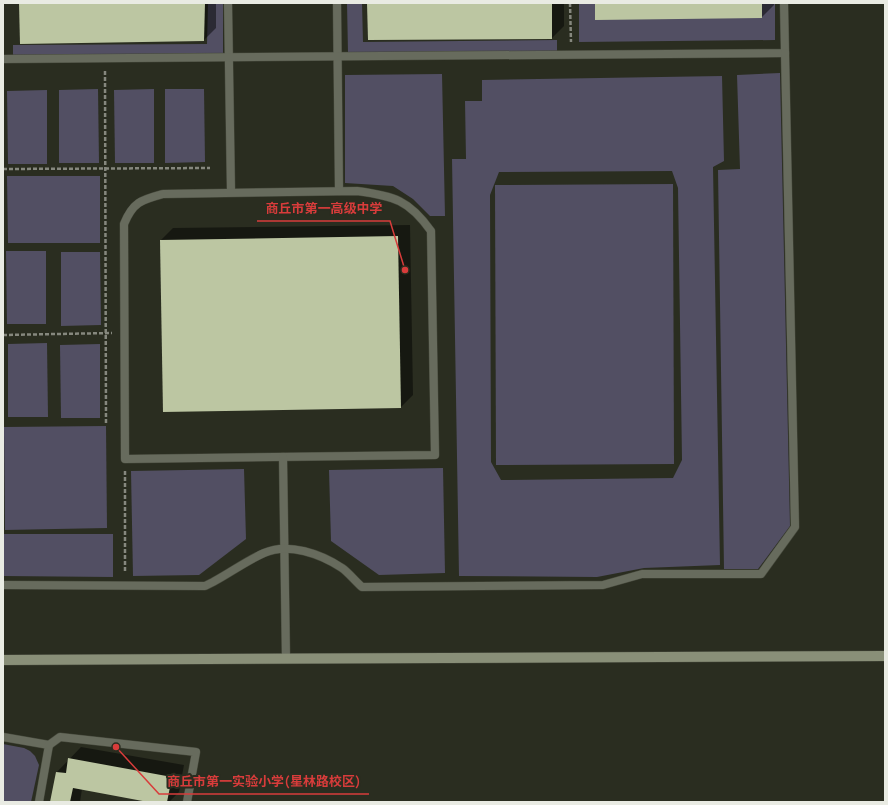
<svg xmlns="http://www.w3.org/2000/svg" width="888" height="805" viewBox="0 0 888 805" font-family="Manrope,'Noto Sans SC',sans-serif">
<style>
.green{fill:#524f63;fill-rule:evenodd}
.shadow{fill:#0007}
.building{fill:#bcc6a2}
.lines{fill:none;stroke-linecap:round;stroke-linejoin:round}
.lane-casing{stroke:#45483b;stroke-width:9}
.secondary-casing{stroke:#45483b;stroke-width:11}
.path{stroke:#86887e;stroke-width:2.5;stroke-dasharray:4 2;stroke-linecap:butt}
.lane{stroke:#676b5d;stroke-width:8}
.secondary{stroke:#898f78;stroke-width:10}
.leader{fill:none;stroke:#d83c3b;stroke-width:1.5}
.callout-dot{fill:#d83c3b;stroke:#2a2d20;stroke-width:1.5}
.callout-label{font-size:13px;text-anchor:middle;font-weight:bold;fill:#d83c3b;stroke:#2a2d20;stroke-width:4;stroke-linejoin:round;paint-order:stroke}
</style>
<rect width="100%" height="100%" fill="#2a2d20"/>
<g class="green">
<polygon points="208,3 223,3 223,54 13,56 13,45 207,44"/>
<polygon points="347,3 362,3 363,42 557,40 557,51 348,53"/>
<polygon points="579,3 775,3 775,40 579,42"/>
<polygon points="780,73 790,526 758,569 724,569 718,170 740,169 737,75"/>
<polygon points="442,74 445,216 430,216 413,199 393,186 345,183 345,75"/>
<path d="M 722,76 L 724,161 L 713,167 L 720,565 L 644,568 L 597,577 L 459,576 L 452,159 L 466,159 L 465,101 L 482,101 L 482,80 ZM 672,171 L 678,188 L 682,460 L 673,478 L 501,480 L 491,462 L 490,195 L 499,172 Z"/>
<polygon points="98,89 99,163 59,163 59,90"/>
<polygon points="154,89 154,163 115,163 114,90"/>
<polygon points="165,89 204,89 205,162 165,163"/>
<polygon points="47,90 47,164 8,164 7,91"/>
<polygon points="7,176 100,176 100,243 8,243"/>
<polygon points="673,184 674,464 496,465 495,185"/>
<polygon points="6,251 46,251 46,324 7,324"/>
<polygon points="61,252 100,252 101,325 61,326"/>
<polygon points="47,343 48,417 8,417 8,344"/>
<polygon points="100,344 100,418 61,418 60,345"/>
<polygon points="106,426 107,528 5,530 4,427"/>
<polygon points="443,468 445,573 379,575 331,541 329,470"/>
<polygon points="244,469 246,539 199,575 133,576 131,471"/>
<polygon points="4,534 113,534 113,577 3,576"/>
<polygon points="3,744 24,748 30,751 35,756 39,765 31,802 3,802"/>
</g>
<g class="shadow">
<polygon points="20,3 216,3 216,28 204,40"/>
<polygon points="368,3 564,3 564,26 552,38"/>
<polygon points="596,3 774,3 774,5 762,17"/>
<polygon points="410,225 413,395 401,407 164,411 161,240 173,228"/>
<polygon points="81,747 184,765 179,792 169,802 153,802 82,789 80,802 51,802 57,772"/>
</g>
<g class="building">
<polygon points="19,3 205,3 204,41 20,44"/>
<polygon points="367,3 552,3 552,39 368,40"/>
<polygon points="595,3 762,3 762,18 595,20"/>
<polygon points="398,236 401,408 163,412 160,240"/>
<polygon points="68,758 172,777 167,802 148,802 73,788 70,802 50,802 56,772 66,773"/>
</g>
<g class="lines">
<g class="lane-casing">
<g id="lane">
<polyline points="228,3 231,192"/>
<polyline points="337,3 339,191"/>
<polyline points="3,59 785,53 784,3"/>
<path d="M 357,191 C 394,196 409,200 431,231 L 435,455 L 125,459 L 124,224 C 133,202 141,200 163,194 Z"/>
<polyline points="283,457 286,659"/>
<path d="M 3,585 L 205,586 L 213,582 C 230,573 246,561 264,553 C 288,542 321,554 342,568 C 349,573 355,581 362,587 L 603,585 L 642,574 L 761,574 L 795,527 L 785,53"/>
<polyline points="3,737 49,745 39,802"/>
<polyline points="49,745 60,737 196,752 187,802"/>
</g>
</g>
<g class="secondary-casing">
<polyline id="secondary" points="3,660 885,656"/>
</g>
<g class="path">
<polyline points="570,3 571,42"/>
<polyline points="105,71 106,423"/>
<polyline points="3,169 210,168"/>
<polyline points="3,335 112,333"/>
<polyline points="125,471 125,572"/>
</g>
<use href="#lane" class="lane"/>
<use href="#secondary" class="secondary"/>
</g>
<path class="leader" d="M405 270L390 221H257M116 747L159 794H369"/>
<g class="callout-dot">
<circle cx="405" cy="270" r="4"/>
<circle cx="116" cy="747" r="4"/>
</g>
<g class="callout-label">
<text x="324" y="213">商丘市第一高级中学</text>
<text x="264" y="786">商丘市第一实验小学(星林路校区)</text>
</g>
<rect width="888" height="805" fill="none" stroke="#e9ebe3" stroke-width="8"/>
</svg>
